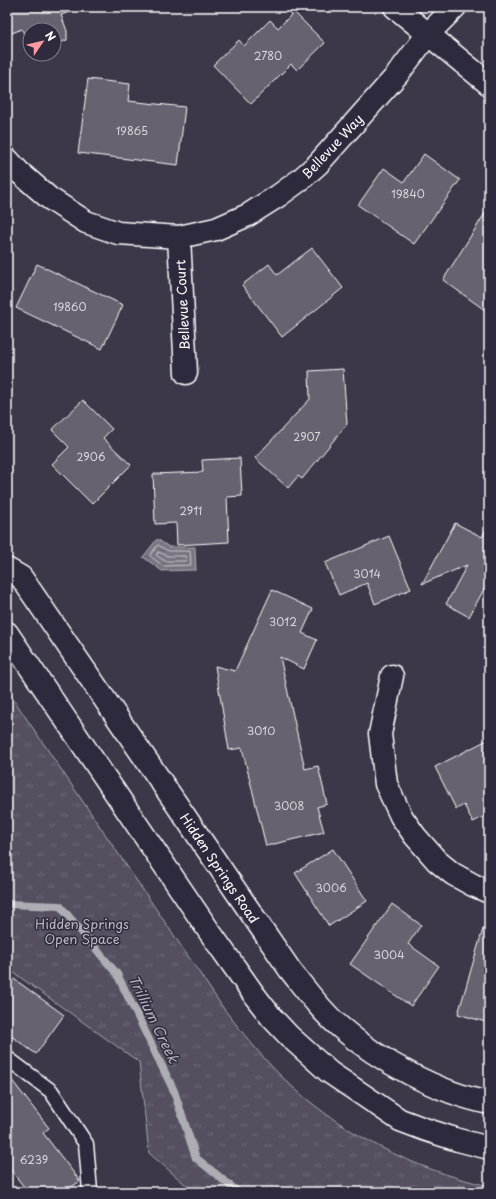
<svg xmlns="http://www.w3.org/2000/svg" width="496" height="1199" viewBox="0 0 496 1199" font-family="'Playpen Sans',sans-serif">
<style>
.park{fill:url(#park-tufts);stroke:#aaa8b0}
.water{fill:url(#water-ripples);stroke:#afadb4}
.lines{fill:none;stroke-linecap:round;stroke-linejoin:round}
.shore{stroke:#c9c8cd;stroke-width:1}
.stream{stroke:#afadb4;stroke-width:8}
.building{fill:#666270;stroke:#fff}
.service-casing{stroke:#fff;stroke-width:17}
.minor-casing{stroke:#fff;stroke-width:25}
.secondary-casing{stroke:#fff;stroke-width:25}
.service{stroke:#2f2a3d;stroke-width:14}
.minor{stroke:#2f2a3d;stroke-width:22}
.secondary{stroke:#2f2a3d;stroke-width:22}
.labels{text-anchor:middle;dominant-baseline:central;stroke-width:3;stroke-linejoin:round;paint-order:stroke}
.number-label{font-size:11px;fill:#d9d8db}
.street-label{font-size:13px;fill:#fff;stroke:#2f2a3d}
.park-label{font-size:13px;fill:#bbb9bf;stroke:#2f2a3d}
.water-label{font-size:14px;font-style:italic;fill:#b5b4ba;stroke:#2f2a3d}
</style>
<defs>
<pattern id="park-tufts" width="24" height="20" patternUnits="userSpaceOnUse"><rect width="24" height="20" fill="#555060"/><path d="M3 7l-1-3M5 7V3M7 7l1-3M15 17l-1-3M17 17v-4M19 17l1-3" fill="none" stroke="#6e6a78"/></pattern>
<pattern id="water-ripples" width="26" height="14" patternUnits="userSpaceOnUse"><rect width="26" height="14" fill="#797682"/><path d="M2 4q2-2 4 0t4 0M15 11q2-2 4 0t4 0" fill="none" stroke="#626167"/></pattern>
</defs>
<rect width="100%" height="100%" fill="#3c3749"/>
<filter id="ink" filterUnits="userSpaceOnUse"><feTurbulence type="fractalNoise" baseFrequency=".025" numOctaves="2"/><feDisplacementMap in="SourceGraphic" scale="8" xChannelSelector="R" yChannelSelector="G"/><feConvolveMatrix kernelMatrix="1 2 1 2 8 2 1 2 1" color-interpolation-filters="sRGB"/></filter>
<g filter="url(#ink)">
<path class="park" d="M 7,690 L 224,1009 C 242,1032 260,1055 281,1076 C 338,1132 412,1169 489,1186 L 489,1192 L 194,1192 L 149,1153 L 139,1062 L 7,968 Z"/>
<polygon class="water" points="157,539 169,547 195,547 196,570 162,571 143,557"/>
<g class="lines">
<g class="shore">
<polygon points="158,545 168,551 190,551 191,565 163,566 150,556"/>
<polygon points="158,552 168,556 185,556 187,560 185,561 165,561 157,556"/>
</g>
<polyline class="stream" points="7,904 60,906 117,974 174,1091 196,1158 238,1192"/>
</g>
<g class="building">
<polygon points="7,7 76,7 76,10 61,15 67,31 67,40 54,45 54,30 30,30 30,50 22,29 7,35"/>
<polygon points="294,12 325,43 297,70 291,64 251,104 213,65 239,40 244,46 270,20 278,28"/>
<polygon points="88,79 130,84 128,101 185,107 178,165 78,153"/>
<polygon points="424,154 460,180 414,244 358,205 384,168 404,182"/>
<polygon points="489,207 489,313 443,280"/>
<polygon points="312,248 343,288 282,337 242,285 269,264 277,275"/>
<polygon points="37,264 123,305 102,349 16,308"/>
<polygon points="343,369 347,424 302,479 298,476 288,488 255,458 310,399 309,371"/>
<polygon points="83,400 112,429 103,438 131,465 92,504 52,464 69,447 52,430"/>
<polygon points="240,458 242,496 227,497 229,542 177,545 176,523 155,524 153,474 203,472 202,460"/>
<polygon points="455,523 482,537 489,524 489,580 469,617 446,604 467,565 422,584"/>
<polygon points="389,536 411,589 375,604 367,583 339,595 325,563"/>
<polygon points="272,590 313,609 302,633 317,640 304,669 280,657 305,769 318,766 327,804 317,807 324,832 266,846 242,748 229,750 215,666 235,671"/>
<polygon points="489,739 489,814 473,822 464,805 456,809 435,767"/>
<polygon points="333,849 367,901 329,926 295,873"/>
<polygon points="392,904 421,925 408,944 439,966 411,1006 350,964"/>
<polygon points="483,929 489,930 489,1023 458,1014"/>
<polygon points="7,974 64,1015 36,1054 7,1033"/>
<polygon points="7,1074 49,1128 43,1133 80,1181 65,1192 28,1192 7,1165"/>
</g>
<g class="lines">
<g class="service-casing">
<polyline id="service" points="7,1058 51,1091 86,1144 90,1191 89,1192"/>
</g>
<g class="minor-casing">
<g id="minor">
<polyline points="395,7 489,84"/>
<polyline points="7,159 19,172 49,198 86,222 118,233 179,237 216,229 248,215 278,196 300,180 318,164 397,75 428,34 455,7"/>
<polyline points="179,237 186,373"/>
<polyline points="392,676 380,734 386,784 401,816 415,836 437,861 453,874 473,885 489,892"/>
</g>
</g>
<g class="secondary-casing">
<g id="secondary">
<path d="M 7,569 L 21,577 L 290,970 C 306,990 321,1011 340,1027 C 379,1061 439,1093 489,1103"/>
<polyline points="7,633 209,931 255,996 272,1018 290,1037 329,1072 400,1120 424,1129 458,1140 489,1148"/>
</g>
</g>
<use href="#service" class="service"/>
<use href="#minor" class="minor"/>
<use href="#secondary" class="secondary"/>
</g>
</g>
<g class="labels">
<g class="number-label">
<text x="268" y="55">2780</text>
<text x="132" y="130">19865</text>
<text x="408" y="193">19840</text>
<text x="70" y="306">19860</text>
<text x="307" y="436">2907</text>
<text x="91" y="456">2906</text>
<text x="191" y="510">2911</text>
<text x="367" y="573">3014</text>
<text x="283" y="621">3012</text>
<text x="261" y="730">3010</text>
<text x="289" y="805">3008</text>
<text x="331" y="887">3006</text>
<text x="389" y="954">3004</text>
<text x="34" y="1159">6239</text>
</g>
<g class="street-label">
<text transform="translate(332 146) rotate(-47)">Bellevue Way</text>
<text transform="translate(182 305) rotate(-93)">Bellevue Court</text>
<text transform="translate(220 868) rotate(56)">Hidden Springs Road</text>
</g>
<g class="park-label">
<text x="82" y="923">Hidden Springs<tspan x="82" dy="15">Open Space</tspan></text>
</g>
<g class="water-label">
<text transform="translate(154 1019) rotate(64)">Trillium Creek</text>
</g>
</g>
<rect width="496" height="1199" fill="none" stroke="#2f2a3d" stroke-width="24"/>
<rect x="12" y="12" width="472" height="1175" fill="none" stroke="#fff" stroke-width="1.5" filter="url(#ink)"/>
<g transform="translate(42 42) rotate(55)"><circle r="19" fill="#2f2a3d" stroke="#827f8b"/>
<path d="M0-3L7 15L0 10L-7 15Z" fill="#ff9aa2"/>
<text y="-6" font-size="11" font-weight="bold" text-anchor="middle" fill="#ffffff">N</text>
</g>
</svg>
